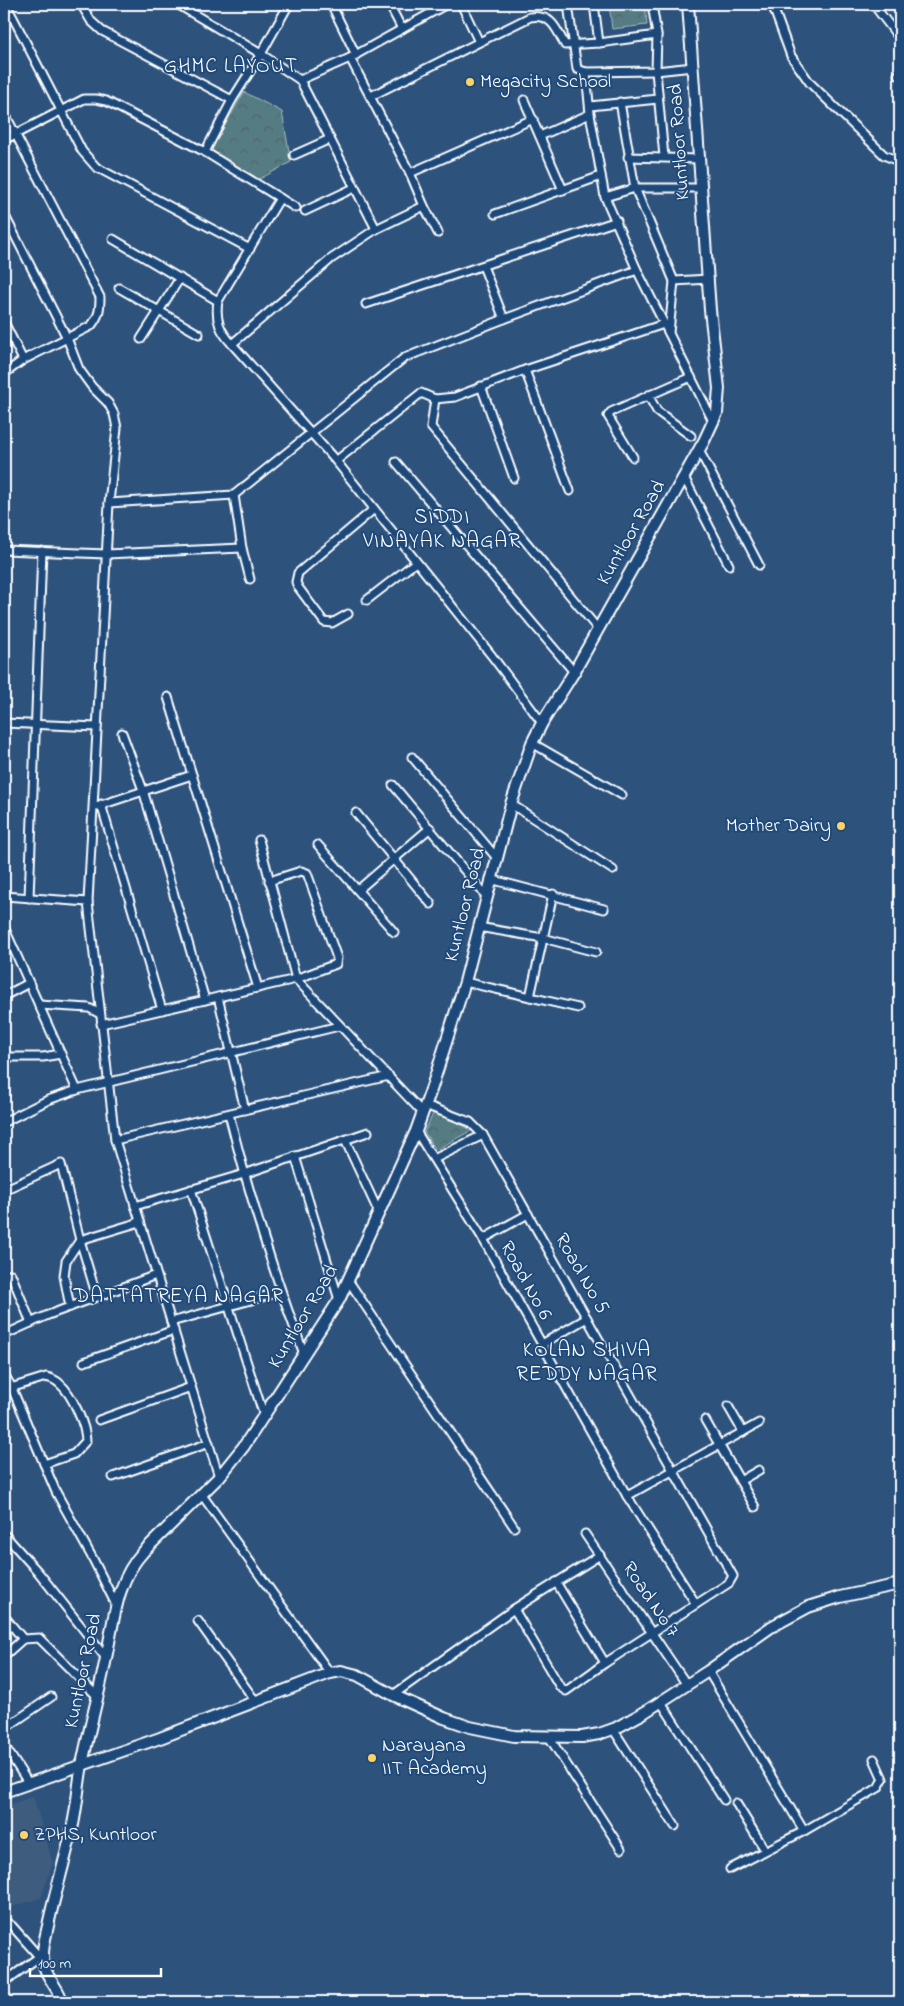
<svg xmlns="http://www.w3.org/2000/svg" width="904" height="2006" viewBox="0 0 904 2006" font-family="'Indie Flower',sans-serif">
<style>
.built{fill:#3e5b7e}
.park{fill:url(#park-crowns);stroke:#aabec1}
.lines{fill:none;stroke-linecap:round;stroke-linejoin:round}
.street-casing{stroke:#fff;stroke-width:11}
.secondary-casing{stroke:#fff;stroke-width:14}
.street{stroke:#1f4a7a;stroke-width:7}
.secondary{stroke:#1f4a7a;stroke-width:10}
.poi-dot{fill:#ffd166;stroke:#1f4a7a;stroke-width:2}
.labels{text-anchor:middle;dominant-baseline:central;stroke-width:4;stroke-linejoin:round;paint-order:stroke}
.poi-label{font-size:20px;fill:#fff;stroke:#1f4a7a;text-anchor:start}
.street-label{font-size:20px;fill:#fff;stroke:#1f4a7a}
.neighbourhood-label{font-size:21px;letter-spacing:1px;fill:#fff;stroke:#1f4a7a}
</style>
<defs>
<pattern id="park-crowns" width="20" height="18" patternUnits="userSpaceOnUse" patternTransform="scale(1.25)"><rect width="20" height="18" fill="#557c83"/><path d="M2 6a3 3 0 1 1 6 0M12 15a3 3 0 1 1 6 0" fill="none" stroke="#506468"/></pattern>
</defs>
<rect width="100%" height="100%" fill="#2d527c"/>
<filter id="ink" filterUnits="userSpaceOnUse"><feTurbulence type="fractalNoise" baseFrequency=".02" numOctaves="2"/><feDisplacementMap in="SourceGraphic" scale="10" xChannelSelector="R" yChannelSelector="G"/><feConvolveMatrix kernelMatrix="1 2 1 2 8 2 1 2 1" color-interpolation-filters="sRGB"/></filter>
<g filter="url(#ink)">
<polygon class="built" points="33,1796 53,1863 41,1898 4,1909 4,1807"/>
<g class="park">
<polygon points="609,4 645,4 647,25 612,29"/>
<polygon points="244,92 282,112 291,162 254,182 211,150"/>
<polygon points="434,1112 472,1130 436,1150 424,1132"/>
</g>
<g class="lines">
<g class="street-casing">
<g id="street">
<polyline points="6,4 82,151 96,167 250,249"/>
<polyline points="81,4 91,21 102,31 232,100"/>
<polyline points="177,4 261,54 300,80"/>
<polyline points="331,4 356,55"/>
<polyline points="389,4 402,29"/>
<polyline points="447,4 350,58 410,173 424,206 376,229 331,259 232,344 336,461 492,656 542,723"/>
<polyline points="461,4 479,42"/>
<polyline points="568,4 577,69 586,72 656,71 693,67"/>
<polyline points="594,4 599,43"/>
<polyline points="652,4 657,35 656,71 664,157"/>
<polyline points="772,4 791,56 810,83 884,155 900,162"/>
<polyline points="873,4 900,39"/>
<polyline points="350,58 300,80 376,229"/>
<polyline points="586,72 590,114 605,197 637,270 713,421"/>
<polyline points="898,75 900,73"/>
<path d="M 371,96 L 530,17 C 552,14 556,28 565,45 L 599,43 L 657,35"/>
<polyline points="524,100 563,190"/>
<polyline points="620,102 635,188 674,281 709,279"/>
<polyline points="590,106 658,99"/>
<path d="M 4,112 L 100,297 C 100,310 99,316 91,326 L 23,360 L 4,322"/>
<polyline points="540,136 590,114"/>
<polyline points="4,140 84,99 96,99 106,101 205,152 296,208"/>
<polyline points="205,152 232,100 261,54 289,4"/>
<polyline points="294,155 330,139"/>
<polyline points="628,157 700,159"/>
<polyline points="410,173 533,119"/>
<polyline points="605,197 635,188 701,188"/>
<polyline points="424,206 438,233"/>
<polyline points="305,211 354,188"/>
<polyline points="4,214 67,338 79,369 92,387 108,403 114,414 117,428 109,503 88,902 115,1140 219,1477"/>
<polyline points="495,214 601,176"/>
<polyline points="113,239 218,301"/>
<polyline points="483,266 504,319"/>
<polyline points="119,288 199,334"/>
<polyline points="366,304 617,221"/>
<polyline points="669,333 674,281"/>
<polyline points="141,339 180,278"/>
<path d="M 232,344 C 220,331 215,320 218,301 L 280,198"/>
<polyline points="525,370 570,491"/>
<polyline points="4,374 23,360"/>
<polyline points="481,386 514,478"/>
<polyline points="648,395 657,411 691,436"/>
<polyline points="435,399 431,427 597,628"/>
<polyline points="699,450 759,565"/>
<polyline points="633,457 608,416 611,412 691,377"/>
<polyline points="336,461 421,393 435,399 455,397 525,370 664,324"/>
<polyline points="396,462 574,672"/>
<polyline points="684,477 729,565"/>
<polyline points="234,495 242,548 250,579"/>
<polyline points="109,503 234,495 404,358 504,319 637,270"/>
<polyline points="4,550 106,554 242,548"/>
<polyline points="367,600 416,562"/>
<polyline points="348,614 332,623 324,622 298,587 296,582 298,573 374,509"/>
<polyline points="168,697 258,988"/>
<polyline points="4,723 97,727"/>
<polyline points="122,733 143,790 205,1000"/>
<polyline points="532,743 622,795"/>
<polyline points="412,757 496,857"/>
<polyline points="393,785 486,896"/>
<polyline points="101,804 162,1010"/>
<polyline points="511,804 613,870"/>
<polyline points="98,806 192,775"/>
<polyline points="356,813 431,904"/>
<polyline points="259,840 296,979 422,1112"/>
<polyline points="318,845 394,932"/>
<polyline points="490,879 604,909"/>
<polyline points="358,890 430,828"/>
<polyline points="4,896 88,902"/>
<polyline points="29,898 42,551"/>
<polyline points="4,927 77,1090"/>
<polyline points="478,927 543,938 596,952"/>
<polyline points="465,982 578,1008"/>
<polyline points="4,996 29,983"/>
<polyline points="218,997 245,1110"/>
<polyline points="530,997 553,894"/>
<polyline points="39,1005 89,1008 100,1014"/>
<polyline points="101,1024 296,979 336,964 337,958 307,873 301,871 269,881"/>
<polyline points="4,1059 11,1057 43,1057 61,1054"/>
<polyline points="425,1105 470,1122 483,1135 733,1576 729,1583 605,1663 566,1691 560,1687 514,1609"/>
<path d="M 229,1114 C 249,1195 274,1275 304,1354"/>
<polyline points="4,1122 48,1100 77,1090 339,1026"/>
<polyline points="416,1131 483,1239 627,1496 696,1604"/>
<polyline points="115,1140 389,1076"/>
<polyline points="345,1140 379,1213"/>
<polyline points="295,1156 339,1300"/>
<polyline points="434,1159 483,1135"/>
<polyline points="191,1189 264,1416"/>
<polyline points="4,1190 61,1164 80,1240 97,1297"/>
<polyline points="135,1206 244,1174 368,1132"/>
<polyline points="483,1239 528,1214"/>
<polyline points="11,1274 31,1323"/>
<polyline points="348,1280 514,1527"/>
<polyline points="70,1307 64,1276 66,1261 80,1240 140,1222"/>
<polyline points="171,1322 280,1292"/>
<polyline points="4,1335 48,1315 156,1275"/>
<polyline points="542,1344 587,1318"/>
<polyline points="84,1362 174,1330"/>
<polyline points="4,1374 11,1386 56,1492 93,1559 116,1605"/>
<path d="M 4,1390 L 46,1377 C 51,1378 56,1380 60,1384 C 72,1394 86,1426 86,1441 L 74,1454 L 44,1464"/>
<polyline points="728,1406 743,1432"/>
<polyline points="99,1420 191,1387"/>
<polyline points="705,1420 755,1507"/>
<polyline points="113,1477 209,1443"/>
<polyline points="740,1481 759,1470"/>
<polyline points="202,1495 330,1673"/>
<polyline points="627,1496 759,1423"/>
<polyline points="4,1534 39,1573 106,1658"/>
<polyline points="585,1534 687,1685"/>
<polyline points="556,1582 605,1663"/>
<polyline points="4,1616 23,1639"/>
<polyline points="198,1621 256,1702"/>
<polyline points="4,1656 23,1639 39,1638 98,1697"/>
<polyline points="708,1671 804,1831"/>
<polyline points="393,1695 514,1609 600,1555"/>
<polyline points="661,1702 724,1800"/>
<polyline points="4,1729 51,1697"/>
<polyline points="613,1729 675,1826"/>
<polyline points="549,1737 621,1849"/>
<polyline points="4,1745 29,1784"/>
<polyline points="736,1803 765,1850"/>
<polyline points="730,1869 804,1831 878,1788 883,1779 874,1759"/>
<polyline points="4,1921 12,1926 43,1961"/>
<polyline points="4,1982 39,1957"/>
</g>
</g>
<g class="secondary-casing">
<g id="secondary">
<polyline points="4,1792 160,1738 330,1673 341,1671 357,1675 393,1695 444,1718 470,1727 514,1736 582,1737 599,1734 616,1728 645,1712 708,1671 771,1627 808,1607 840,1597 900,1584"/>
<path d="M 62,2002 C 60,1987 42,1977 43,1954 C 43,1943 47,1932 49,1921 C 56,1890 65,1860 72,1829 C 77,1808 78,1786 82,1765 C 89,1729 99,1694 106,1658 C 114,1621 116,1581 143,1552 L 219,1477 L 244,1446 L 339,1300 L 416,1131 L 432,1087 L 465,982 L 511,804 L 532,743 L 542,723 L 574,672 L 704,441 L 717,413 L 719,388 L 710,310 L 688,4"/>
</g>
</g>
<use href="#street" class="street"/>
<use href="#secondary" class="secondary"/>
</g>
</g>
<g class="poi-dot">
<circle cx="470" cy="82" r="5"/>
<circle cx="841" cy="826" r="5"/>
<circle cx="372" cy="1758" r="5"/>
<circle cx="24" cy="1835" r="5"/>
</g>
<g class="labels">
<g class="poi-label">
<text x="480" y="82">Megacity School</text>
<text x="831" y="826" text-anchor="end">Mother Dairy</text>
<text x="382" y="1746">Narayana<tspan x="382" dy="23">IIT Academy</tspan></text>
<text x="34" y="1835">ZPHS, Kuntloor</text>
</g>
<g class="street-label">
<text transform="translate(680 142) rotate(-94)">Kuntloor Road</text>
<text transform="translate(632 533) rotate(-60)">Kuntloor Road</text>
<text transform="translate(466 905) rotate(-76)">Kuntloor Road</text>
<text transform="translate(581 1274) rotate(60)">Road No 5</text>
<text transform="translate(525 1281) rotate(61)">Road No 6</text>
<text transform="translate(304 1317) rotate(-59)">Kuntloor Road</text>
<text transform="translate(650 1600) rotate(56)">Road No 7</text>
<text transform="translate(84 1671) rotate(-78)">Kuntloor Road</text>
</g>
<g class="neighbourhood-label">
<text x="231" y="67">GHMC LAYOUT</text>
<text x="442" y="518">SIDDI<tspan x="442" dy="24">VINAYAK NAGAR</tspan></text>
<text x="179" y="1297">DATTATREYA NAGAR</text>
<text x="587" y="1351">KOLAN SHIVA<tspan x="587" dy="24">REDDY NAGAR</tspan></text>
</g>
</g>
<rect width="904" height="2006" fill="none" stroke="#1f4a7a" stroke-width="20"/>
<rect x="10" y="10" width="884" height="1986" fill="none" stroke="#fff" stroke-width="2" filter="url(#ink)"/>
<path d="M30 1968v8h131v-8" fill="none" stroke="#ffffff" stroke-width="2.5"/>
<text x="38" y="1968" font-size="15" fill="#ffffff" stroke="#1f4a7a" stroke-width="4" paint-order="stroke">100 m</text>
</svg>
